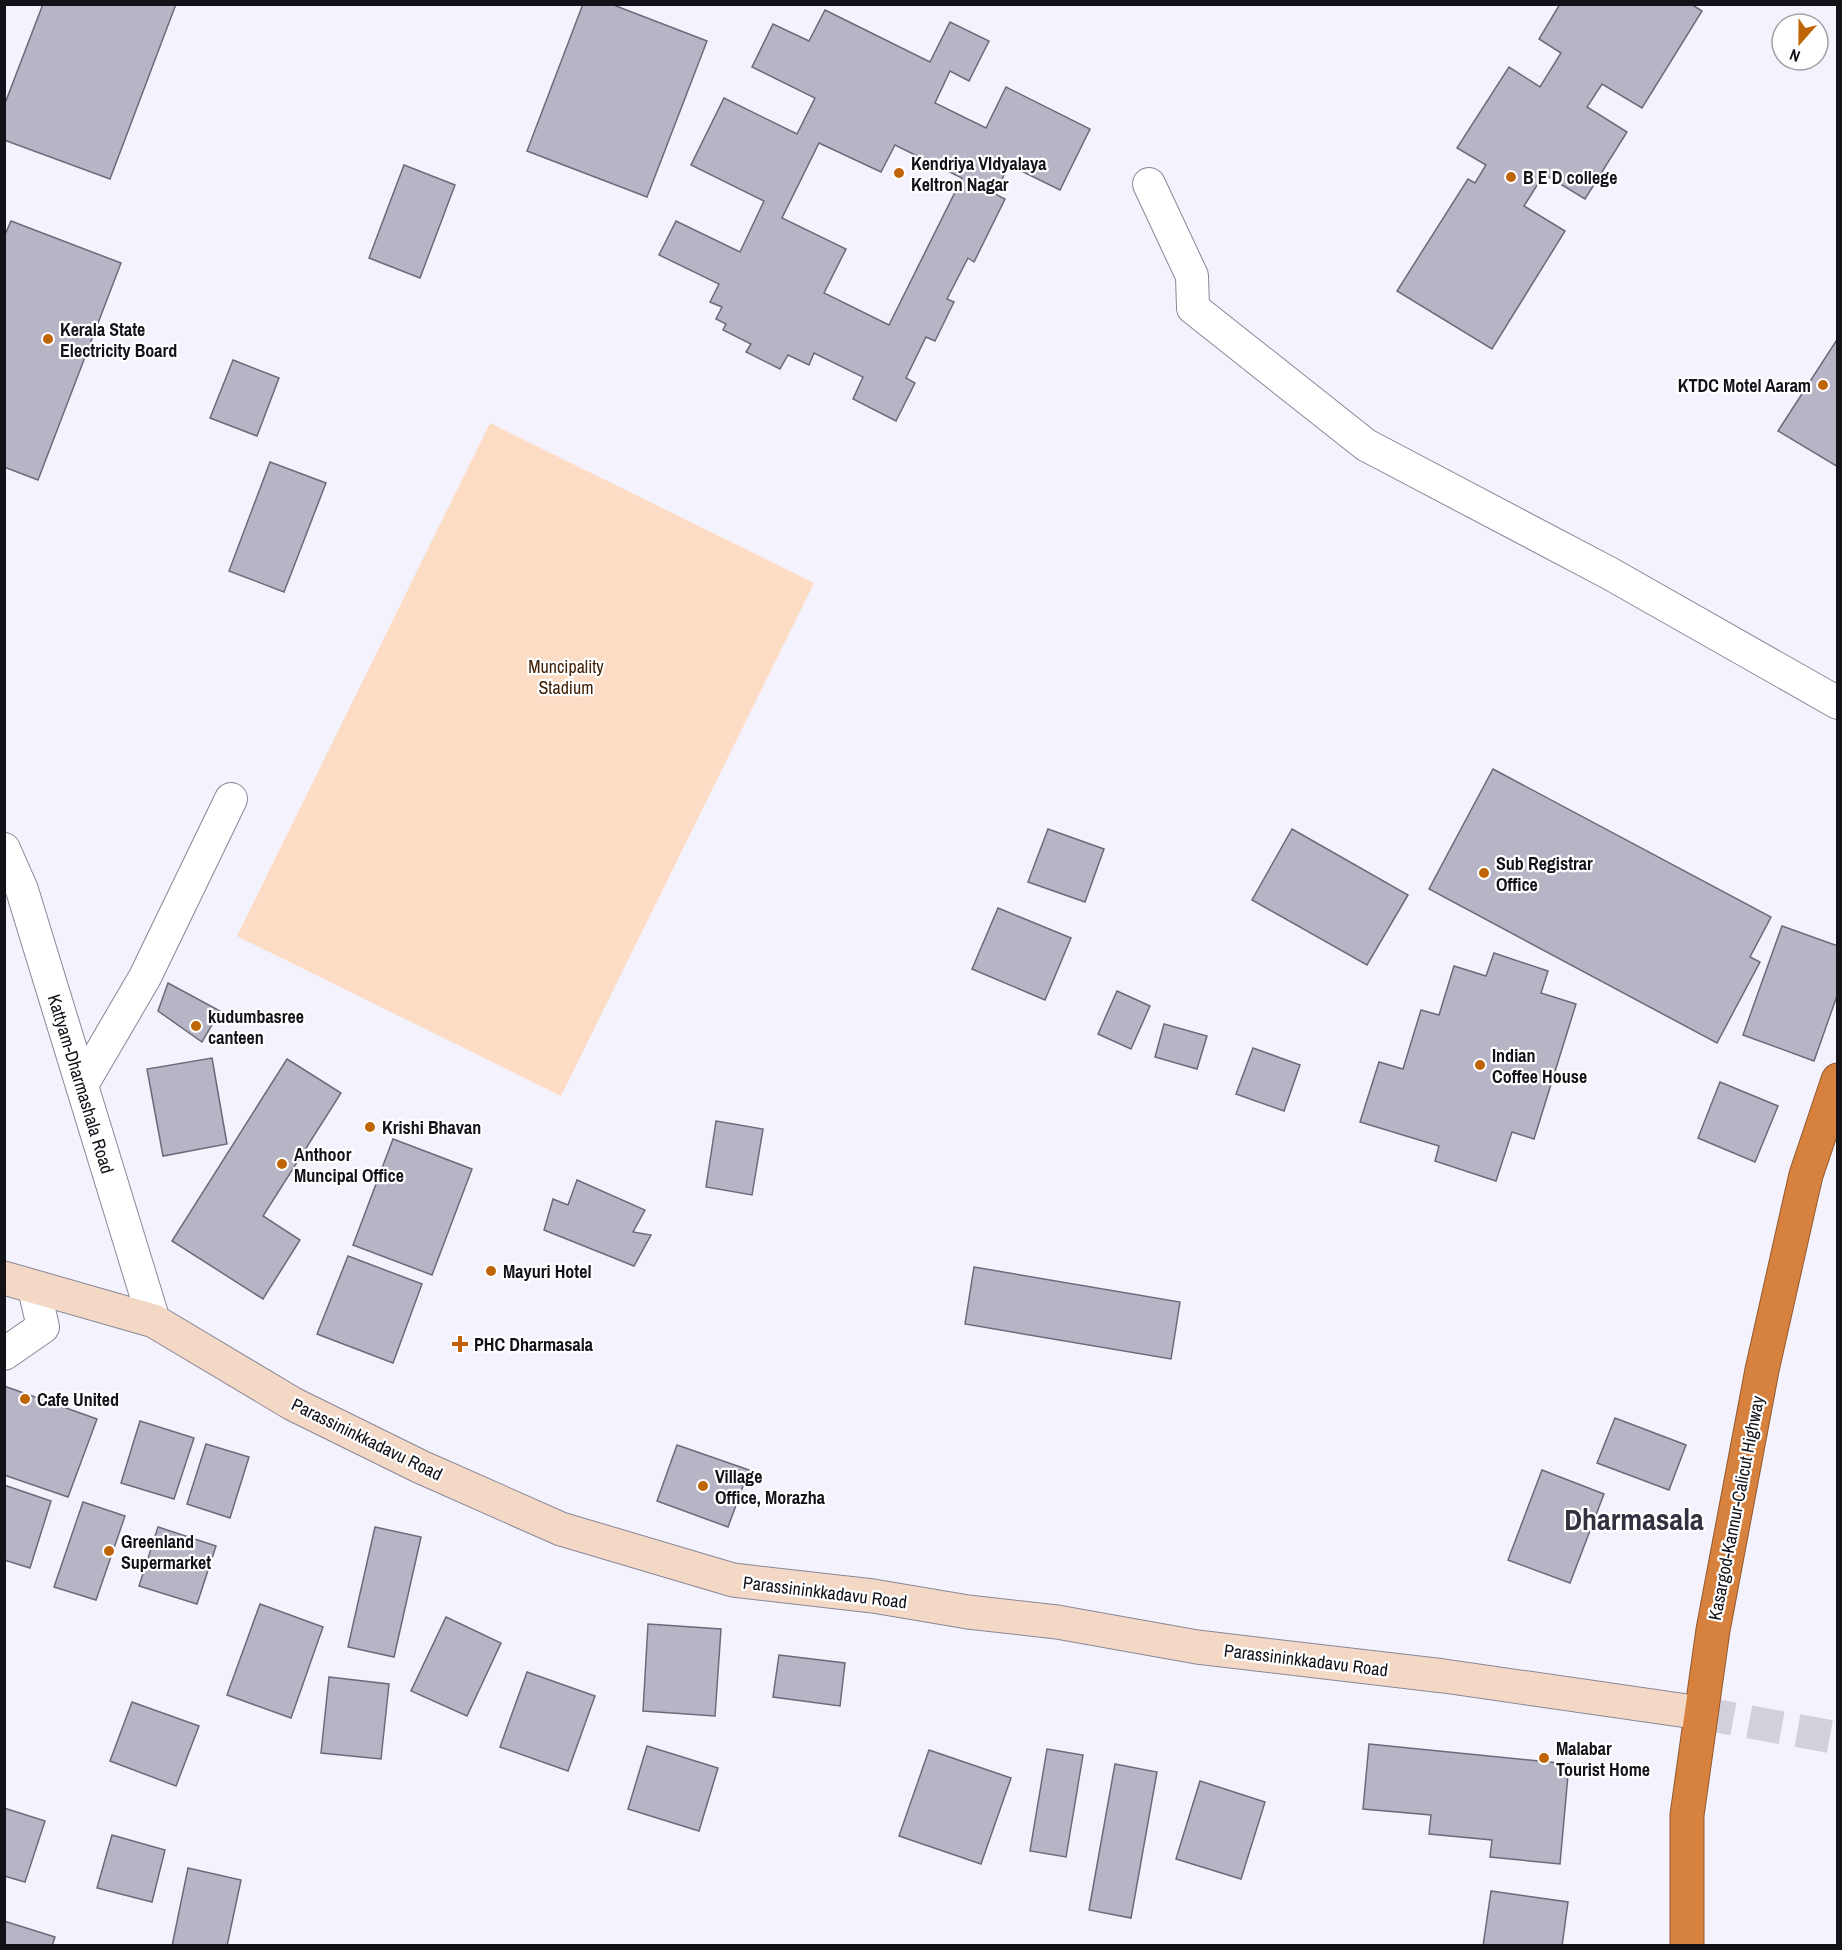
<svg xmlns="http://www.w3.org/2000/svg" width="1842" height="1950" viewBox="0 0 1842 1950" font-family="'Archivo Narrow',sans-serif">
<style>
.green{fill:#fddcc5}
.building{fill:#b7b4c6;stroke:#6c6a7a;stroke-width:1.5;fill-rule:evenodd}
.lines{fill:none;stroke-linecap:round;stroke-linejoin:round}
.highway-tunnel{stroke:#d2d0db;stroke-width:33;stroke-dasharray:33 16;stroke-linecap:butt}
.street-casing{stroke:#898798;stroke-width:34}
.secondary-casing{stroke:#898798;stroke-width:35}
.highway-casing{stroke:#925a31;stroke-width:35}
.street{stroke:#fff;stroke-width:32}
.secondary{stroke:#f3d9c5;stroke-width:33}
.highway{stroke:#d6813e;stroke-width:33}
.poi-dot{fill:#bf6507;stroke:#fff;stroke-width:2}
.labels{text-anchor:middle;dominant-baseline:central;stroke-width:4.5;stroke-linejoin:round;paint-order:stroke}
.poi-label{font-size:18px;font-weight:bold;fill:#141219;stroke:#fff;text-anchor:start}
.park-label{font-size:18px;fill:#422106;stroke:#fff}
.street-label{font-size:18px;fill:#141219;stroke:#fff}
.town-label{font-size:30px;font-weight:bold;fill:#33313f;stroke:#fff}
</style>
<rect width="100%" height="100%" fill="#f4f2fd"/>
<polygon class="green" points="490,423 814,583 561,1096 237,936"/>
<g class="building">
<polygon points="43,4 176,4 110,179 4,140 4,106"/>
<polygon points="583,4 611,4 707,41 647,197 527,151"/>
<polygon points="1560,4 1691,4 1702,11 1642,108 1602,84 1587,107 1627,132 1585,199 1544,174 1524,206 1565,231 1492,349 1397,291 1468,179 1475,183 1486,165 1457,148 1509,67 1540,87 1561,53 1539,39"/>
<path d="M 825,10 L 930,62 L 950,22 L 989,41 L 969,81 L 950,71 L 935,103 L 986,128 L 1006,87 L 1090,129 L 1060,190 L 1009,165 L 995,194 L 1005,199 L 974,262 L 968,258 L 947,299 L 954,302 L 935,341 L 926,337 L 906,378 L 915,383 L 896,421 L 853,399 L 863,377 L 814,353 L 809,365 L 788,355 L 780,369 L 746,352 L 751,344 L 723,330 L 726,324 L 716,319 L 722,307 L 710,302 L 719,284 L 659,255 L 676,221 L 740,252 L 764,201 L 691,165 L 724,98 L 797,134 L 815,98 L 752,67 L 773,24 L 809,41 ZM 819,143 L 881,172 L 895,145 L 962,178 L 889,325 L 824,293 L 846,249 L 782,218 Z"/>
<polygon points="404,165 455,185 420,278 369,258"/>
<polygon points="11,221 121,263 38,480 4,467 4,237"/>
<polygon points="1838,338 1838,467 1778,431"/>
<polygon points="233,360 279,378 257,436 210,418"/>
<polygon points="270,462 326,483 284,592 229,571"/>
<polygon points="1493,769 1771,917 1750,957 1760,962 1717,1043 1429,889"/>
<polygon points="1048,829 1104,849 1085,902 1028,882"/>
<polygon points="1292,829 1408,895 1367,965 1252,900"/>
<polygon points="998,908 1071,938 1045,1000 972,969"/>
<polygon points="1782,926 1838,946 1838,993 1814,1061 1743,1035"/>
<polygon points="1494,953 1548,971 1541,993 1576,1004 1534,1139 1512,1132 1496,1181 1435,1161 1439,1146 1360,1122 1379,1062 1403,1069 1421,1010 1439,1015 1454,966 1486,976"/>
<polygon points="168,983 220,1011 202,1042 158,1011"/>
<polygon points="1117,991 1150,1006 1131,1049 1098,1034"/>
<polygon points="1164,1024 1207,1036 1197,1069 1155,1057"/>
<polygon points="1253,1048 1300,1065 1284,1111 1236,1094"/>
<polygon points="212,1058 227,1144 163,1156 147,1069"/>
<polygon points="287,1059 341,1093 263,1216 300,1240 263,1299 172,1241"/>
<polygon points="1720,1082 1778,1106 1755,1162 1698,1138"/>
<polygon points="716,1121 763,1129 752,1195 706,1187"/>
<polygon points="393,1139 472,1169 432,1275 353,1245"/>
<polygon points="577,1180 645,1210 633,1232 651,1235 634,1266 544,1230 553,1199 568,1205"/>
<polygon points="348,1256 422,1284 393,1363 317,1334"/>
<polygon points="974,1267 1180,1302 1171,1359 965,1324"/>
<polygon points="4,1386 97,1419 68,1497 4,1475"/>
<polygon points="1615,1418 1686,1445 1669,1490 1597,1463"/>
<polygon points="140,1421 194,1438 174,1499 121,1483"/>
<polygon points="206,1444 249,1457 230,1518 187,1504"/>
<polygon points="677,1445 749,1470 728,1527 657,1501"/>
<polygon points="1542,1470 1604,1494 1570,1583 1508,1560"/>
<polygon points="4,1485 51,1501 30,1568 4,1560"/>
<polygon points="83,1502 125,1516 96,1600 54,1587"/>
<polygon points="158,1527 216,1546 197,1604 139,1586"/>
<polygon points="375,1527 421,1537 394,1657 348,1647"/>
<polygon points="260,1604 323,1627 291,1718 227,1695"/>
<polygon points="446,1617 501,1643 467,1716 411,1691"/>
<polygon points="648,1624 721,1629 715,1716 643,1711"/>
<polygon points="779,1655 845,1663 840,1706 773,1697"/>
<polygon points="527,1672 595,1696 568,1771 500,1747"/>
<polygon points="329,1677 389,1684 381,1759 321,1753"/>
<polygon points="132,1702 199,1726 176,1786 110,1761"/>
<polygon points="1369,1744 1569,1764 1560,1864 1490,1857 1492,1840 1429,1834 1431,1815 1363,1809"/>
<polygon points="647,1746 718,1768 699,1831 628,1809"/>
<polygon points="1047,1749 1083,1755 1066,1857 1030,1851"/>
<polygon points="929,1750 1011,1778 981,1864 899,1836"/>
<polygon points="1115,1764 1157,1772 1131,1918 1089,1910"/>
<polygon points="1200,1781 1265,1802 1241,1879 1176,1859"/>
<polygon points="4,1808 45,1821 25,1882 4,1876"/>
<polygon points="112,1835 165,1850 152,1902 97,1888"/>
<polygon points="188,1868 241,1880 227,1946 172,1946"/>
<polygon points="1491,1891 1568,1902 1562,1946 1483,1946"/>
<polygon points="4,1921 55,1937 52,1946 4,1946"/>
</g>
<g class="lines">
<polyline class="highway-tunnel" points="1701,1713 1838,1738"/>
<g class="street-casing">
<g id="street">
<polyline points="1149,184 1192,276 1193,308 1366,445 1609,573 1838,703"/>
<polyline points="4,849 22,890 154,1321"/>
<polyline points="82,1085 145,977 231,799"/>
<polyline points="4,1354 43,1327 34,1288"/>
</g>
</g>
<g class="secondary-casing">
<polyline id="secondary" points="4,1278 154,1321 293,1404 421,1467 561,1529 733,1580 873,1596 968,1612 1057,1622 1197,1647 1444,1676 1701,1713"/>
</g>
<g class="highway-casing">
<polyline id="highway" points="1687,1946 1687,1815 1713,1630 1762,1370 1800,1201 1806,1175 1838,1080"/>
</g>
<use href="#street" class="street"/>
<use href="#secondary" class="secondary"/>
<use href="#highway" class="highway"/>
</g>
<g class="poi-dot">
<circle cx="899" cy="173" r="6"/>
<circle cx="1511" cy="177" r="6"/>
<circle cx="48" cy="339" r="6"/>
<circle cx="1823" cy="385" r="6"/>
<circle cx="1484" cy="873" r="6"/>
<circle cx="196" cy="1026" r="6"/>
<circle cx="1480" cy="1065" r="6"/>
<circle cx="370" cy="1127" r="6"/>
<circle cx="282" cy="1164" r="6"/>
<circle cx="491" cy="1271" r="6"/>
<path d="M457 1335h6v6h6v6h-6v6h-6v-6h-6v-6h6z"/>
<circle cx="25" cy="1399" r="6"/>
<circle cx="703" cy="1486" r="6"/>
<circle cx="109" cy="1551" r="6"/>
<circle cx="1544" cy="1758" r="6"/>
</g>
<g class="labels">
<g class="poi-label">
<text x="911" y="163">Kendriya VIdyalaya<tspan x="911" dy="21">Keltron Nagar</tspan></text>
<text x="1523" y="177">B E D college</text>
<text x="60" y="329">Kerala State<tspan x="60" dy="21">Electricity Board</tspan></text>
<text x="1811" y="385" text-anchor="end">KTDC Motel Aaram</text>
<text x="1496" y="863">Sub Registrar<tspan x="1496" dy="21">Office</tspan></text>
<text x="208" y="1016">kudumbasree<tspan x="208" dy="21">canteen</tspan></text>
<text x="1492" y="1055">Indian<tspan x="1492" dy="21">Coffee House</tspan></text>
<text x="382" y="1127">Krishi Bhavan</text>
<text x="294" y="1154">Anthoor<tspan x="294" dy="21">Muncipal Office</tspan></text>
<text x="503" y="1271">Mayuri Hotel</text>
<text x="474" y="1344">PHC Dharmasala</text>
<text x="37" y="1399">Cafe United</text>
<text x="715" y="1476">Village<tspan x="715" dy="21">Office, Morazha</tspan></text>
<text x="121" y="1541">Greenland<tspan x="121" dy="21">Supermarket</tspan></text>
<text x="1556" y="1748">Malabar<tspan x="1556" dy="21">Tourist Home</tspan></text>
</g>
<g class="park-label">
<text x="566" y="666">Muncipality<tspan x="566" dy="21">Stadium</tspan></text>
</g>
<g class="street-label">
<text transform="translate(81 1084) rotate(73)">Kattyam-Dharmashala Road</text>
<text transform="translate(367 1439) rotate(26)">Parassininkkadavu Road</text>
<text transform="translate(1736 1508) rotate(-79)">Kasargod-Kannur-Calicut Highway</text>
<text transform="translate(825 1592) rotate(7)">Parassininkkadavu Road</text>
<text transform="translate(1306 1660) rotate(7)">Parassininkkadavu Road</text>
</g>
<g class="town-label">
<text x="1634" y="1519">Dharmasala</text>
</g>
</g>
<rect width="1842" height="1950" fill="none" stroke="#141219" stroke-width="12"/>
<g transform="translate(1800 42) rotate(201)"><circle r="28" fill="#ffffff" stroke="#a1a0a3" stroke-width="1.5"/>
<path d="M0-4.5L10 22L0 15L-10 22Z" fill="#bf6507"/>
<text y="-9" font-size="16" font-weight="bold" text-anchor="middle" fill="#141219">N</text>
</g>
</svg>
